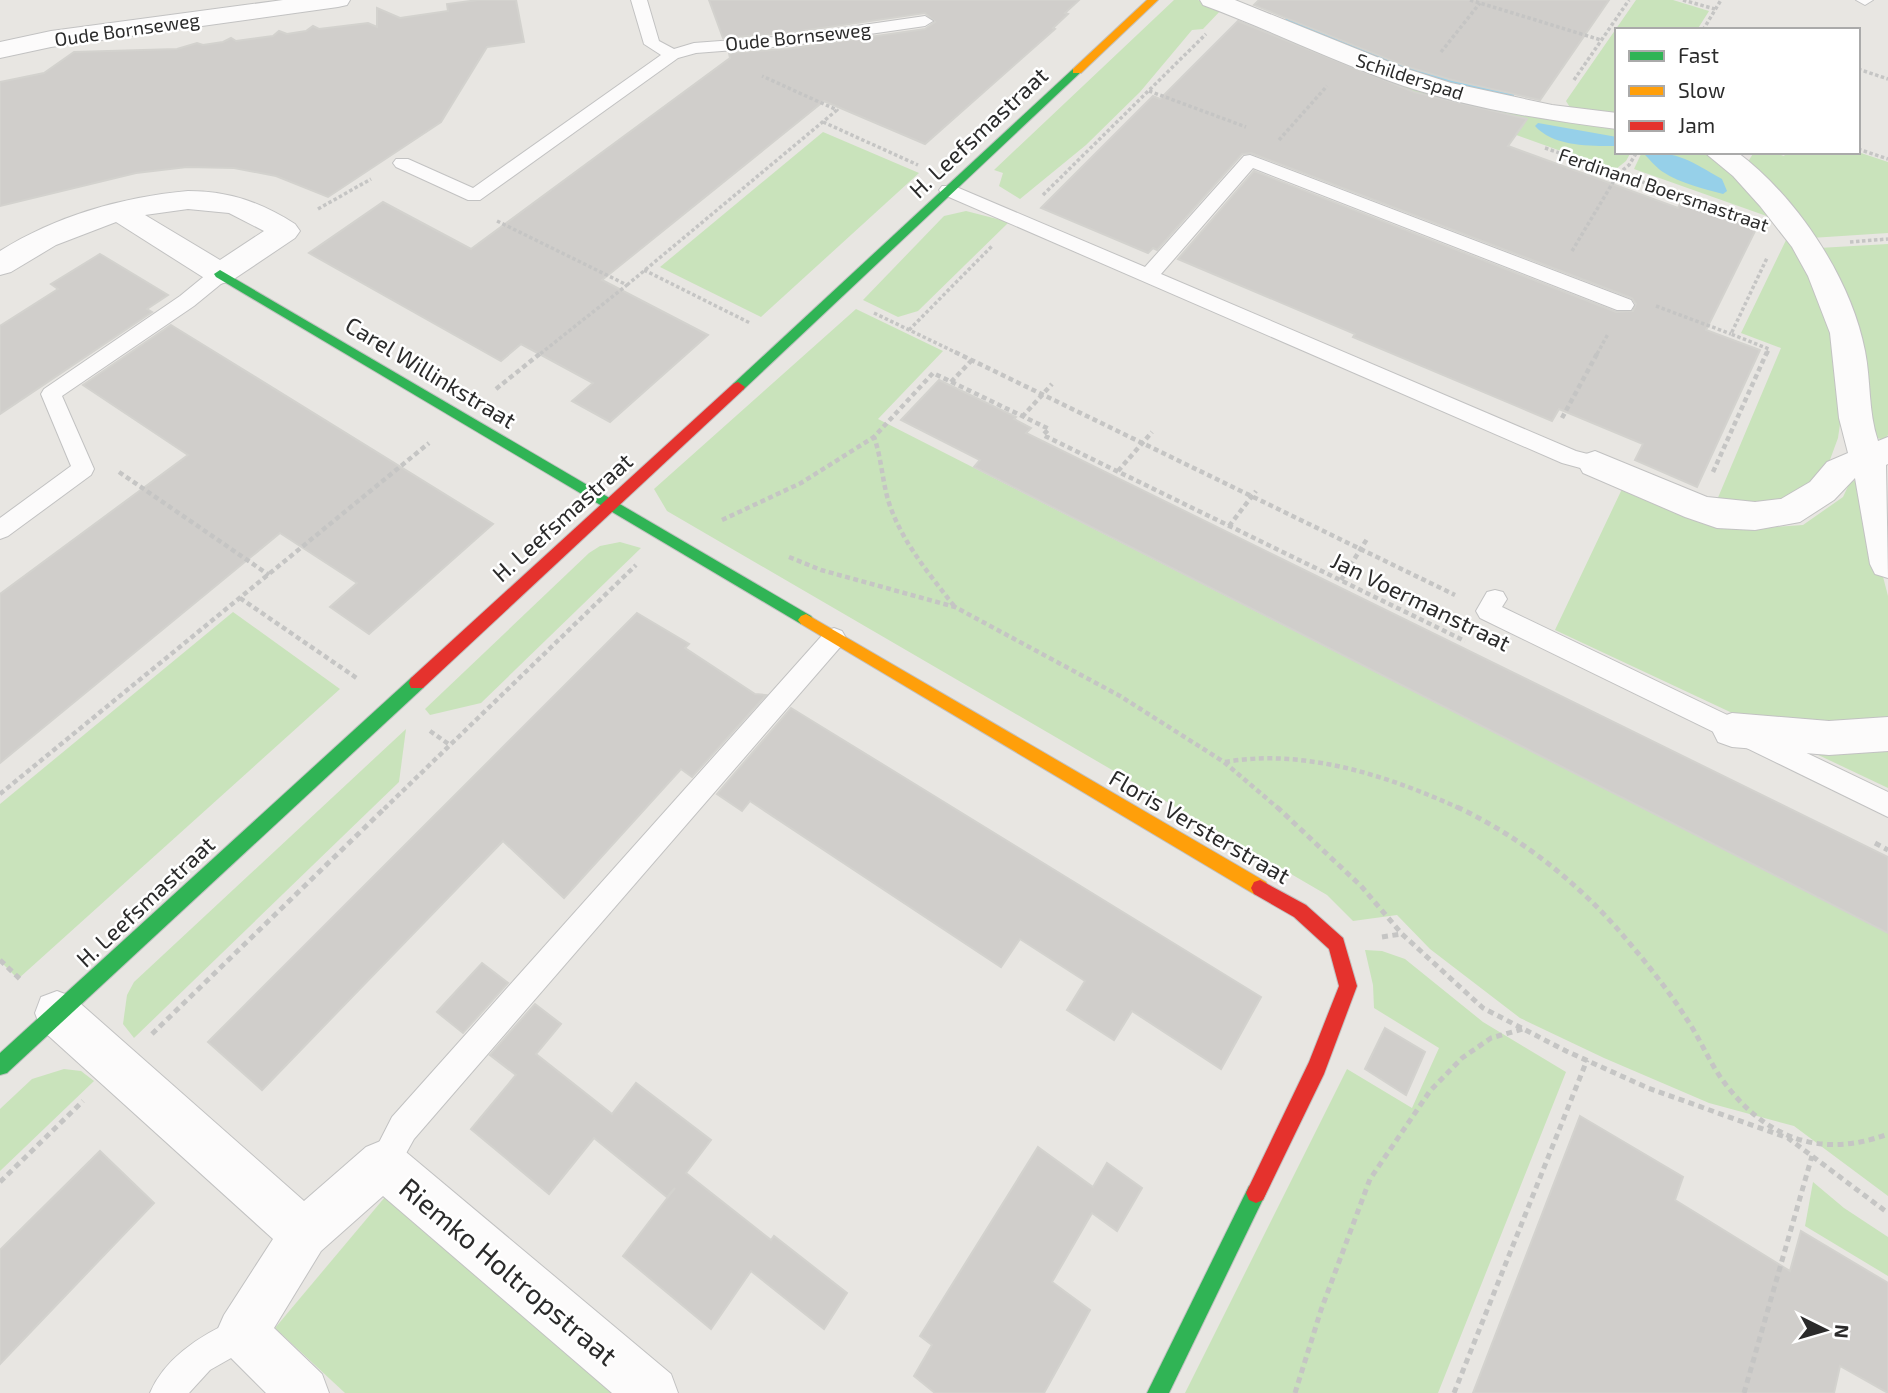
<svg xmlns="http://www.w3.org/2000/svg" width="1888" height="1393" viewBox="0 0 1888 1393" font-family="'Exo 2',sans-serif">
<style>
.green{fill:#c9e3bb}
.water{fill:#96d0e9}
.building{fill:#d0cecb;stroke:#d3d2ce;stroke-width:2}
.lines{fill:none;stroke-linecap:round;stroke-linejoin:round}
.lane-casing{stroke:#c2c2c2;stroke-width:2}
.street-casing{stroke:#c2c2c2;stroke-width:2}
.fast-casing{stroke:#c2c2c2;stroke-width:2}
.slow-casing{stroke:#c2c2c2;stroke-width:2}
.jam-casing{stroke:#c2c2c2;stroke-width:2}
.path-far2{stroke:#c5c5c4;stroke-width:3.5;stroke-dasharray:3.5 2.5;stroke-linecap:butt}
.path-far1{stroke:#c5c5c4;stroke-width:4.5;stroke-dasharray:5 3.5;stroke-linecap:butt}
.path{stroke:#c5c5c4;stroke-width:5;stroke-dasharray:6 4.5;stroke-linecap:butt}
.lane{fill:#fcfbfb;fill-rule:evenodd}
.street{fill:#fcfbfb;fill-rule:evenodd}
.fast{fill:#30b455;fill-rule:evenodd}
.slow{fill:#ff9f0a;fill-rule:evenodd}
.jam{fill:#e5322d;fill-rule:evenodd}
.labels{text-anchor:middle;dominant-baseline:central;stroke-width:5;stroke-linejoin:round;paint-order:stroke}
.far-street-label{font-size:19px;fill:#2b2b2b;stroke:#fff}
.street-label{font-size:23px;fill:#2b2b2b;stroke:#fff}
.near-street-label{font-size:28px;fill:#2b2b2b;stroke:#fff}
</style>
<rect width="100%" height="100%" fill="#e8e6e2"/>
<g class="green">
<polygon points="1174,0 1198,0 1222,9 1203,29 1192,30 1140,92 1086,145 1020,199 999,186 1003,173 994,170"/>
<polygon points="1636,0 1673,0 1709,11 1697,30 1617,30 1617,117 1571,109 1566,101"/>
<polygon points="1330,56 1617,127 1617,152 1631,152 1626,161 1616,169 1608,168 1341,72"/>
<polygon points="823,132 919,173 761,317 660,267"/>
<polygon points="1642,152 1704,152 1733,170 1775,219 1634,169"/>
<polygon points="1754,152 1765,155 1772,152 1784,156 1787,152 1858,152 1888,162 1888,233 1811,238 1746,165"/>
<polygon points="966,211 1009,222 918,311 898,317 863,300 944,216"/>
<polygon points="1788,236 1823,294 1845,389 1838,438 1824,476 1769,509 1717,500 1781,348 1741,333"/>
<polygon points="1888,244 1888,435 1884,440 1874,437 1819,248"/>
<polygon points="856,309 943,351 878,419 1888,933 1888,1196 1794,1126 1709,1103 1604,1058 1520,1018 1430,949 1397,915 1353,921 1327,895 667,511 654,489"/>
<polygon points="1858,480 1888,596 1888,725 1760,726 1555,630 1622,489 1762,528 1803,525 1843,497 1850,482"/>
<polygon points="620,542 641,548 481,703 430,715 425,709 589,553 600,546"/>
<polygon points="233,612 340,689 18,979 0,961 0,804"/>
<polygon points="406,729 399,782 134,1038 123,1024 127,995 134,982"/>
<polygon points="1888,741 1888,788 1812,752"/>
<polygon points="1365,950 1382,951 1405,959 1483,1022 1566,1072 1438,1393 1185,1393 1347,1069 1412,1108 1439,1048 1374,1008 1373,985"/>
<polygon points="64,1069 81,1071 94,1081 0,1171 0,1109 32,1079"/>
<polygon points="1813,1182 1844,1208 1888,1237 1888,1276 1805,1226"/>
<polygon points="385,1197 615,1393 345,1393 275,1328"/>
</g>
<g class="water">
<path d="M 1287,17 L 1514,92 L 1514,96 C 1436,87 1363,52 1291,23 L 1285,19 Z"/>
<path d="M 1538,123 L 1617,137 L 1617,146 C 1590,146 1554,147 1535,126 Z"/>
<path d="M 1642,152 C 1680,152 1690,161 1722,179 L 1727,191 L 1723,194 C 1704,189 1680,183 1663,172 C 1655,167 1649,158 1642,152 Z"/>
</g>
<g class="building">
<polygon points="478,0 516,0 524,42 487,47 441,122 328,197 276,176 234,168 187,167 136,173 0,206 0,82 44,73 74,52 177,49 197,43 203,45 223,42 231,38 236,41 273,36 279,31 287,34 306,31 313,26 319,29 368,23 377,27 377,8 400,18 448,11 447,4"/>
<polygon points="709,0 1079,0 1065,13 1068,14 1053,28 1055,29 925,144 824,101 602,280 708,335 610,422 572,401 593,383 521,344 501,361 309,253 383,202 471,249 730,58 729,53 787,49 925,29 935,22 925,13 787,33 723,38"/>
<polygon points="1259,0 1609,0 1540,100 1452,80 1405,66 1254,5"/>
<polygon points="1238,21 1414,92 1527,119 1508,146 1678,208 1682,200 1757,227 1706,330 1760,350 1697,487 1635,460 1643,444 1559,409 1552,421 1353,337 1355,334 1178,259 1254,171 1616,312 1633,311 1636,304 1632,298 1251,153 1242,154 1157,250 1153,248 1148,253 1041,208 1153,96 1160,99"/>
<polygon points="100,254 168,295 147,309 152,312 0,414 0,326 58,289 51,284"/>
<polygon points="171,325 493,524 369,634 330,607 357,583 280,533 0,763 0,594 188,455 83,385"/>
<polygon points="939,380 1016,417 1014,419 1031,428 1026,433 1888,857 1888,933 974,467 980,460 901,420"/>
<polygon points="637,613 689,644 685,648 755,694 766,695 692,777 681,769 564,898 503,841 262,1090 208,1042"/>
<polygon points="791,708 1261,997 1221,1069 1132,1011 1114,1040 1067,1010 1085,981 1020,939 1001,967 750,801 742,811 717,794"/>
<polygon points="482,963 508,983 463,1033 437,1012"/>
<polygon points="535,1004 561,1024 536,1054 612,1114 636,1083 711,1140 686,1173 771,1240 774,1236 847,1293 824,1329 751,1271 711,1329 623,1256 675,1188 667,1197 594,1138 549,1194 471,1129 516,1075 490,1055"/>
<polygon points="1385,1028 1425,1052 1406,1095 1365,1069"/>
<polygon points="1580,1116 1683,1177 1675,1200 1790,1271 1801,1231 1888,1283 1888,1393 1840,1366 1834,1393 1473,1393"/>
<polygon points="1038,1147 1093,1187 1107,1163 1142,1188 1117,1231 1092,1213 1052,1282 1090,1310 1044,1393 935,1393 914,1376 932,1345 920,1336"/>
<polygon points="100,1151 154,1203 0,1364 0,1250"/>
</g>
<g class="lines">
<g class="lane-casing">
<g id="lane">
<polygon points="631,0 647,0 659,41 674,49 694,43 787,36 925,16 933,21 925,26 787,46 696,53 678,58 480,200 468,200 396,167 393,163 396,159 408,159 473,188 661,55 644,44"/>
<polygon points="1856,0 1873,0 1865,5"/>
<polygon points="1250,155 1631,300 1634,305 1631,310 1617,310 1253,168 1161,274 1576,451 1603,458 1606,464 1603,470 1595,472 1562,463 942,194 939,190 942,186 954,186 1145,267 1244,156"/>
<polygon points="220,268 227,269 230,274 227,279 194,306 62,396 94,469 91,475 8,536 0,539 0,518 71,466 41,394 44,389 180,296 213,269"/>
<polygon points="1495,590 1503,592 1507,599 1502,607 1888,792 1888,817 1480,618 1476,611 1487,592"/>
<polygon points="834,628 842,631 846,638 842,645 414,1139 394,1175 383,1179 372,1175 368,1164 392,1117 826,631"/>
<path d="M 242,1317 L 254,1321 L 258,1333 L 254,1345 L 210,1370 L 189,1393 L 150,1393 C 166,1355 206,1332 242,1317 Z"/>
</g>
</g>
<g class="street-casing">
<g id="street">
<polygon points="283,0 350,0 347,5 338,7 51,47 0,58 0,42 51,31"/>
<path d="M 1200,0 L 1235,0 L 1404,68 L 1451,83 L 1552,105 L 1617,113 L 1617,129 C 1539,119 1460,107 1387,80 C 1325,57 1265,28 1203,5 Z"/>
<path d="M 1704,152 L 1737,152 C 1797,197 1851,278 1865,351 C 1871,381 1868,411 1878,441 L 1888,437 L 1888,464 L 1886,465 L 1888,578 L 1875,574 L 1870,564 L 1855,478 L 1834,500 L 1800,522 L 1755,530 L 1717,528 L 1685,517 L 1583,473 L 1578,464 L 1583,455 L 1595,451 L 1707,497 L 1755,502 L 1781,499 L 1810,482 L 1827,462 L 1848,453 L 1839,418 L 1830,333 L 1808,276 L 1792,247 L 1760,206 L 1733,176 Z"/>
<path d="M 188,191 C 229,191 260,202 295,224 L 300,231 L 295,238 L 231,281 L 220,284 L 209,281 L 116,222 L 56,245 L 11,272 L 0,275 L 0,251 C 56,216 122,197 188,191 ZM 188,209 L 229,213 L 264,231 L 220,260 L 145,215 Z"/>
<polygon points="1732,713 1829,721 1888,717 1888,751 1829,755 1732,747 1718,742 1712,730 1718,718"/>
<polygon points="57,991 73,997 304,1201 366,1147 383,1140 400,1147 671,1374 678,1393 612,1393 383,1196 321,1251 274,1328 322,1374 329,1393 266,1393 224,1351 216,1333 224,1315 273,1239 41,1029 35,1013 41,997"/>
</g>
</g>
<g class="fast-casing">
<g id="fast">
<polygon points="1073,69 1082,71 743,390 733,390 733,384"/>
<polygon points="220,270 811,616 814,620 811,624 801,624 216,277 214,274"/>
<polygon points="417,676 423,678 425,683 423,688 7,1073 0,1075 0,1053 411,678"/>
<polygon points="1256,1183 1263,1186 1266,1193 1169,1393 1147,1393 1249,1186"/>
</g>
</g>
<g class="slow-casing">
<g id="slow">
<polygon points="1147,0 1158,0 1081,73 1073,73 1073,69"/>
<polygon points="806,614 1266,882 1269,888 1266,894 1260,896 1254,894 801,624 798,620 801,616"/>
</g>
</g>
<g class="jam-casing">
<g id="jam">
<polygon points="738,382 745,387 743,390 423,688 411,688 409,683 411,678 733,384"/>
<polygon points="1260,880 1306,905 1343,938 1357,986 1324,1074 1263,1200 1256,1203 1249,1200 1246,1193 1309,1062 1339,986 1329,949 1294,917 1254,894 1251,888 1254,882"/>
</g>
</g>
<g class="path-far2">
<polyline points="1470,0 1601,40"/>
<polyline points="1683,0 1715,9"/>
<polyline points="1703,30 1721,0"/>
<polyline points="1441,52 1480,3"/>
<polyline points="1858,69 1888,79"/>
<polyline points="1574,80 1629,0"/>
<polyline points="1149,91 1246,127"/>
<polyline points="823,122 918,165"/>
<polyline points="1279,140 1327,86"/>
<polyline points="1545,148 1726,211"/>
<polyline points="1858,149 1888,159"/>
<polyline points="1043,195 1206,34"/>
<polyline points="318,209 371,179"/>
<polyline points="497,221 627,285 540,354"/>
<polyline points="1850,242 1888,239"/>
<polyline points="1572,251 1618,174 1629,165 1637,152"/>
<polyline points="644,270 750,323"/>
<polyline points="627,285 837,110 762,76"/>
<polyline points="1656,306 1731,334"/>
<polyline points="874,313 959,354"/>
<polyline points="909,330 992,246"/>
<polyline points="1597,354 1608,334"/>
<polyline points="1767,354 1769,349 1731,334 1767,258"/>
</g>
<g class="path-far1">
<polyline points="955,352 1455,595"/>
<polyline points="951,382 972,360"/>
<polyline points="496,389 542,352"/>
<polyline points="1022,417 1052,384"/>
<polyline points="1562,418 1598,352"/>
<polyline points="1118,471 1152,432"/>
<polyline points="119,472 269,575"/>
<polyline points="1713,472 1767,352"/>
<polyline points="722,520 801,483 874,437"/>
<polyline points="1229,526 1256,491"/>
<polyline points="789,557 821,570 955,607 1120,696 1224,762 1279,809"/>
<polyline points="1341,580 1367,539"/>
<polyline points="240,598 358,679"/>
<path d="M 954,606 C 930,575 903,543 890,506 C 882,483 882,459 874,437 L 933,373 L 1049,429 L 1043,435 L 1465,641"/>
<polyline points="430,731 450,745"/>
<path d="M 1225,762 C 1304,748 1389,776 1461,809"/>
<polyline points="0,794 429,443"/>
<polyline points="384,809 636,565"/>
</g>
<g class="path">
<polyline points="1277,807 1361,886 1402,934 1483,1008 1566,1051 1648,1088 1788,1138 1888,1213"/>
<path d="M 1457,807 C 1519,836 1576,881 1621,933 C 1644,960 1667,988 1686,1018 C 1699,1037 1708,1059 1721,1078 C 1763,1137 1819,1160 1888,1134"/>
<polyline points="1875,843 1888,850"/>
<polyline points="1382,937 1401,934"/>
<polyline points="0,960 22,981"/>
<polyline points="152,1034 386,807"/>
<polyline points="0,1182 83,1101"/>
<polyline points="1295,1393 1321,1310 1370,1179 1430,1091 1462,1058 1491,1038 1523,1029"/>
<polyline points="1454,1393 1587,1060"/>
<polyline points="1744,1393 1812,1156"/>
</g>
<use href="#lane" class="lane"/>
<use href="#street" class="street"/>
<use href="#fast" class="fast"/>
<use href="#slow" class="slow"/>
<use href="#jam" class="jam"/>
</g>
<g class="labels">
<g class="far-street-label">
<text transform="translate(127 29) rotate(-8)">Oude Bornseweg</text>
<text transform="translate(798 36) rotate(-6)">Oude Bornseweg</text>
<text transform="translate(1410 76) rotate(18)">Schilderspad</text>
<text transform="translate(1664 189) rotate(19)">Ferdinand Boersmastraat</text>
</g>
<g class="street-label">
<text transform="translate(978 132) rotate(-43)">H. Leefsmastraat</text>
<text transform="translate(431 372) rotate(31)">Carel Willinkstraat</text>
<text transform="translate(562 517) rotate(-42)">H. Leefsmastraat</text>
<text transform="translate(1421 601) rotate(26)">Jan Voermanstraat</text>
<text transform="translate(1200 826) rotate(30)">Floris Versterstraat</text>
<text transform="translate(145 901) rotate(-43)">H. Leefsmastraat</text>
</g>
<g class="near-street-label">
<text transform="translate(509 1271) rotate(40)">Riemko Holtropstraat</text>
</g>
</g>
<rect x="1615" y="28" width="245" height="126" fill="#ffffff" stroke="#aaaaaa" stroke-width="2"/>
<rect x="1629" y="51" width="35" height="10" fill="#30b455" stroke="#aaaaaa" stroke-width="2"/>
<text x="1678" y="63" font-size="21" fill="#2b2b2b">Fast</text>
<rect x="1629" y="86" width="35" height="10" fill="#ff9f0a" stroke="#aaaaaa" stroke-width="2"/>
<text x="1678" y="98" font-size="21" fill="#2b2b2b">Slow</text>
<rect x="1629" y="121" width="35" height="10" fill="#e5322d" stroke="#aaaaaa" stroke-width="2"/>
<text x="1678" y="133" font-size="21" fill="#2b2b2b">Jam</text>
<g transform="translate(1825 1330) rotate(95)" stroke="#ffffff" stroke-width="5" paint-order="stroke">
<path d="M0-5L12 26L0 18L-12 26Z" fill="#2b2b2b"/>
<text y="-10" font-size="19" font-weight="bold" text-anchor="middle" fill="#2b2b2b">N</text>
</g>
</svg>
